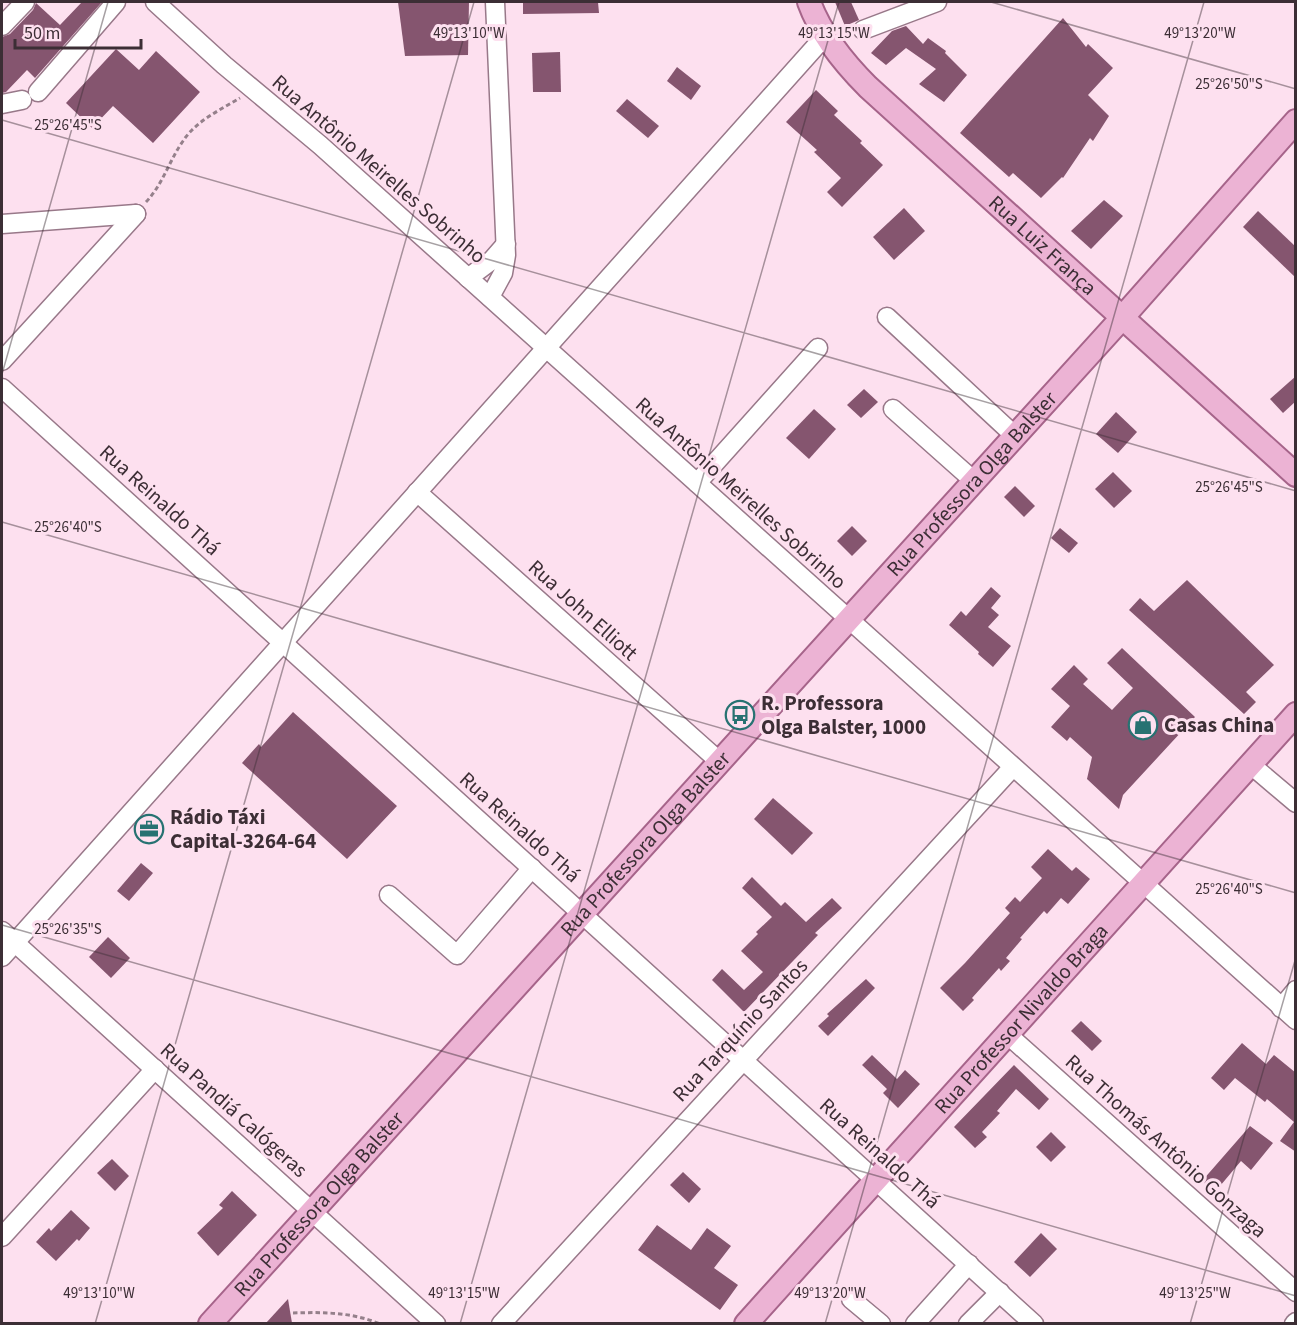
<svg xmlns="http://www.w3.org/2000/svg" width="1297" height="1325" viewBox="0 0 1297 1325" font-family="'Source Sans 3',sans-serif">
<style>
.building{fill:#85556f}
.lines{fill:none;stroke-linecap:round;stroke-linejoin:round}
.minor-casing{stroke:#987889;stroke-width:21}
.major-casing{stroke:#a6648a;stroke-width:26}
.path{stroke:#95808b;stroke-width:3;stroke-dasharray:4.5 3;stroke-linecap:butt}
.minor{stroke:#fff;stroke-width:18}
.major{stroke:#ecb3d4;stroke-width:22}
.ticks{fill:none;stroke:#3c2e35;stroke-width:1.5;stroke-opacity:0.45}
.labels{text-anchor:middle;dominant-baseline:central;stroke-width:6;stroke-linejoin:round;paint-order:stroke}
.street-label{font-size:21px;fill:#3c2e35;stroke:#fde0ef}
.poi-label{font-size:21px;font-weight:bold;fill:#3c2e35;stroke:#fde0ef;text-anchor:start}
.ticks-label{font-size:15px;text-anchor:middle;fill:#3c2e35;stroke:#fde0ef;stroke-width:6;stroke-linejoin:round;paint-order:stroke}
</style>
<rect width="100%" height="100%" fill="#fde0ef"/>
<g class="building">
<polygon points="82,2 102,2 35,78 27,70 6,92 2,93 2,37 10,34 33,10 36,3 60,25"/>
<polygon points="398,2 469,2 468,55 405,56"/>
<polygon points="523,2 598,2 599,13 523,14"/>
<polygon points="835,2 851,2 859,20 845,26"/>
<polygon points="1063,18 1086,47 1088,44 1113,68 1088,95 1109,116 1093,141 1090,138 1063,178 1062,177 1041,198 1013,173 1009,177 960,133"/>
<polygon points="906,26 923,44 928,38 946,51 945,53 967,75 944,102 919,84 936,69 906,48 886,65 871,53 892,31"/>
<polygon points="116,49 139,70 156,51 200,92 153,143 113,106 92,128 66,103"/>
<polygon points="560,52 561,92 533,92 532,53"/>
<polygon points="677,67 701,86 691,100 667,81"/>
<polygon points="816,90 838,111 834,115 862,141 860,143 883,165 842,207 827,192 841,178 814,152 817,150 786,122"/>
<polygon points="627,99 659,126 648,138 616,111"/>
<polygon points="1104,200 1123,216 1091,249 1071,231"/>
<polygon points="904,208 925,231 894,260 873,237"/>
<polygon points="1258,211 1296,247 1296,278 1243,227"/>
<polygon points="1296,376 1296,401 1283,413 1270,399"/>
<polygon points="864,389 878,402 861,418 847,405"/>
<polygon points="814,409 836,429 809,459 786,438"/>
<polygon points="1116,412 1137,432 1118,453 1096,434"/>
<polygon points="1113,472 1132,491 1114,508 1095,489"/>
<polygon points="1015,486 1035,506 1024,517 1004,497"/>
<polygon points="852,526 867,541 852,556 837,541"/>
<polygon points="1060,528 1078,543 1069,553 1051,538"/>
<polygon points="1187,580 1274,665 1246,692 1256,702 1244,714 1129,610 1140,598 1154,611"/>
<polygon points="991,587 1001,596 991,608 999,615 988,627 1011,646 993,667 978,654 979,652 949,625 961,611 966,616"/>
<polygon points="1122,648 1195,717 1123,795 1119,809 1087,779 1092,757 1070,737 1067,741 1051,727 1070,706 1051,689 1074,665 1088,679 1083,684 1112,710 1133,688 1107,663"/>
<polygon points="293,712 397,806 347,859 242,763 259,744 261,747"/>
<polygon points="773,798 813,833 792,855 754,819"/>
<polygon points="1048,849 1072,871 1076,867 1090,879 1068,904 1061,898 1047,914 1044,911 1020,938 1022,939 1006,958 1010,961 1001,971 999,968 972,998 974,1000 963,1011 940,988 965,963 1010,913 1005,908 1015,897 1020,902 1042,878 1031,867"/>
<polygon points="141,863 153,873 129,901 117,891"/>
<polygon points="752,877 781,906 785,902 806,922 832,898 842,908 815,933 818,935 744,1012 712,980 722,969 744,990 763,972 741,951 758,934 756,932 772,917 742,888"/>
<polygon points="108,937 130,958 111,978 89,957"/>
<polygon points="866,979 875,988 828,1036 818,1026 829,1016 827,1014"/>
<polygon points="1081,1021 1102,1041 1092,1051 1071,1031"/>
<polygon points="1242,1043 1266,1064 1274,1055 1296,1073 1296,1152 1280,1141 1294,1122 1267,1099 1265,1102 1235,1078 1224,1090 1211,1078"/>
<polygon points="872,1055 897,1079 905,1070 920,1084 898,1108 883,1093 887,1089 862,1065"/>
<polygon points="1014,1065 1049,1099 1039,1110 1016,1089 997,1111 1000,1113 982,1132 987,1137 975,1148 954,1127"/>
<polygon points="1250,1126 1273,1143 1251,1170 1241,1161 1215,1192 1202,1181"/>
<polygon points="1051,1132 1066,1147 1051,1162 1036,1147"/>
<polygon points="112,1159 129,1176 115,1191 97,1173"/>
<polygon points="683,1172 701,1189 689,1203 670,1185"/>
<polygon points="232,1191 257,1215 218,1256 197,1233 223,1208 219,1205"/>
<polygon points="71,1210 90,1228 79,1241 77,1239 56,1261 36,1242 49,1228 51,1231"/>
<polygon points="657,1225 691,1250 707,1228 731,1246 714,1268 738,1285 720,1310 638,1250"/>
<polygon points="1041,1233 1057,1249 1030,1277 1014,1262"/>
<polygon points="288,1299 292,1323 266,1323"/>
</g>
<g class="lines">
<g class="minor-casing">
<g id="minor">
<polyline points="155,2 224,65 320,145 1296,1020"/>
<polyline points="2,26 25,2"/>
<polyline points="863,30 937,2"/>
<polyline points="38,92 116,2"/>
<polyline points="2,104 22,100"/>
<polyline points="2,224 136,214"/>
<polyline points="468,278 492,260 506,244"/>
<polyline points="490,297 503,273 506,255 495,2"/>
<polyline points="887,317 1015,436"/>
<polyline points="2,361 136,214"/>
<polyline points="2,388 1034,1324"/>
<polyline points="893,409 974,481"/>
<polyline points="697,483 818,348"/>
<polyline points="417,492 720,762"/>
<polyline points="1250,764 1296,803"/>
<polyline points="389,895 457,955 532,868"/>
<polyline points="2,931 436,1324"/>
<polyline points="2,957 825,36"/>
<polyline points="1281,1008 1296,990"/>
<polyline points="1007,1034 1296,1292"/>
<polyline points="2,1237 155,1069"/>
<polyline points="851,1299 881,1324"/>
<polyline points="501,1324 1013,767"/>
<polyline points="915,1324 969,1264"/>
<polyline points="968,1324 1000,1292"/>
<polyline points="1294,1324 1296,1322"/>
</g>
</g>
<g class="major-casing">
<g id="major">
<path id="s1" d="M 809,2 C 821,35 843,62 868,87 L 1296,475"/>
<path id="s2" d="M 210,1324 L 1122,318 L 1296,121"/>
<path id="s3" d="M 746,1324 L 1296,714"/>
</g>
</g>
<g class="path">
<path d="M 146,202 C 163,184 169,161 183,141 C 196,121 220,110 240,98"/>
<path d="M 293,1313 C 322,1312 352,1312 380,1324"/>
</g>
<use href="#minor" class="minor"/>
<use href="#major" class="major"/>
</g>
<path class="ticks" d="M 991,2 L 1296,89M 2,120 L 1296,491M 2,374 L 108,2M 2,522 L 1296,893M 2,925 L 1296,1296M 95,1324 L 474,2M 460,1324 L 839,2M 825,1324 L 1204,2M 1190,1324 L 1296,957"/>
<defs>
<g id="bus-ring" transform="scale(1.5)"><circle r="9.5" fill="#fde0ef" stroke="#277272" stroke-width="1.5"/><path d="M-5-6H5V4H4V6H2V4H-2V6H-4V4H-5ZM-3.5-4V0h7V-4ZM-3.5 1.2v1.5H-2V1.2ZM2 1.2v1.5H3.5V1.2Z" fill="#277272"/></g>
<g id="shop-ring" transform="scale(1.5)"><circle r="9.5" fill="#fde0ef" stroke="#277272" stroke-width="1.5"/><path d="M-5-2.5h2.3a2.7 3.5 0 0 1 5.4 0H5L5.5 6h-11ZM-1.5-2.5h3a1.5 2.3 0 0 0-3 0Z" fill="#277272"/></g>
<g id="office-ring" transform="scale(1.5)"><circle r="9.5" fill="#fde0ef" stroke="#277272" stroke-width="1.5"/><path d="M-6-3h4V-5.5h4V-3h4V5H-6ZM-1-4.5V-3h2v-1.5ZM-6 0V1H6V0Z" fill="#277272"/></g>
</defs>
<g fill-rule="evenodd">
<use href="#bus-ring" x="740" y="715"/>
<use href="#shop-ring" x="1143" y="725"/>
<use href="#office-ring" x="149" y="829"/>
</g>
<g class="labels">
<g class="street-label">
<text transform="translate(379 169) rotate(41)">Rua Antônio Meirelles Sobrinho</text>
<text stroke="none"><textPath href="#s1" startOffset="340">Rua Luiz França</textPath></text>
<text stroke="none"><textPath href="#s2" startOffset="1134">Rua Professora Olga Balster</textPath></text>
<text transform="translate(741 493) rotate(42)">Rua Antônio Meirelles Sobrinho</text>
<text transform="translate(160 500) rotate(42)">Rua Reinaldo Thá</text>
<text transform="translate(583 610) rotate(42)">Rua John Elliott</text>
<text transform="translate(520 827) rotate(42)">Rua Reinaldo Thá</text>
<text stroke="none"><textPath href="#s2" startOffset="648">Rua Professora Olga Balster</textPath></text>
<text stroke="none"><textPath href="#s3" startOffset="411">Rua Professor Nivaldo Braga</textPath></text>
<text transform="translate(740 1030) rotate(-47)">Rua Tarquínio Santos</text>
<text transform="translate(234 1110) rotate(42)">Rua Pandiá Calógeras</text>
<text transform="translate(1166 1146) rotate(42)">Rua Thomás Antônio Gonzaga</text>
<text transform="translate(880 1153) rotate(42)">Rua Reinaldo Thá</text>
<text stroke="none"><textPath href="#s2" startOffset="162">Rua Professora Olga Balster</textPath></text>
</g>
<g class="poi-label">
<text x="761" y="703">R. Professora<tspan x="761" dy="24">Olga Balster, 1000</tspan></text>
<text x="1164" y="725">Casas China</text>
<text x="170" y="817">Rádio Táxi<tspan x="170" dy="24">Capital-3264-64</tspan></text>
</g>
</g>
<g class="ticks-label">
<text x="469" y="38">49°13'10"W</text>
<text x="834" y="38">49°13'15"W</text>
<text x="1200" y="38">49°13'20"W</text>
<text x="1229" y="89">25°26'50"S</text>
<text x="68" y="130">25°26'45"S</text>
<text x="1229" y="492">25°26'45"S</text>
<text x="68" y="532">25°26'40"S</text>
<text x="1229" y="894">25°26'40"S</text>
<text x="68" y="934">25°26'35"S</text>
<text x="99" y="1298">49°13'10"W</text>
<text x="464" y="1298">49°13'15"W</text>
<text x="830" y="1298">49°13'20"W</text>
<text x="1195" y="1298">49°13'25"W</text>
</g>
<rect width="1297" height="1325" fill="none" stroke="#3c2e35" stroke-width="6"/>
<path d="M15 39v9h126v-9" fill="none" stroke="#3c2e35" stroke-width="3"/>
<text x="24" y="39" font-size="18" fill="#3c2e35" stroke="#fde0ef" stroke-width="4.5" paint-order="stroke">50 m</text>
</svg>
